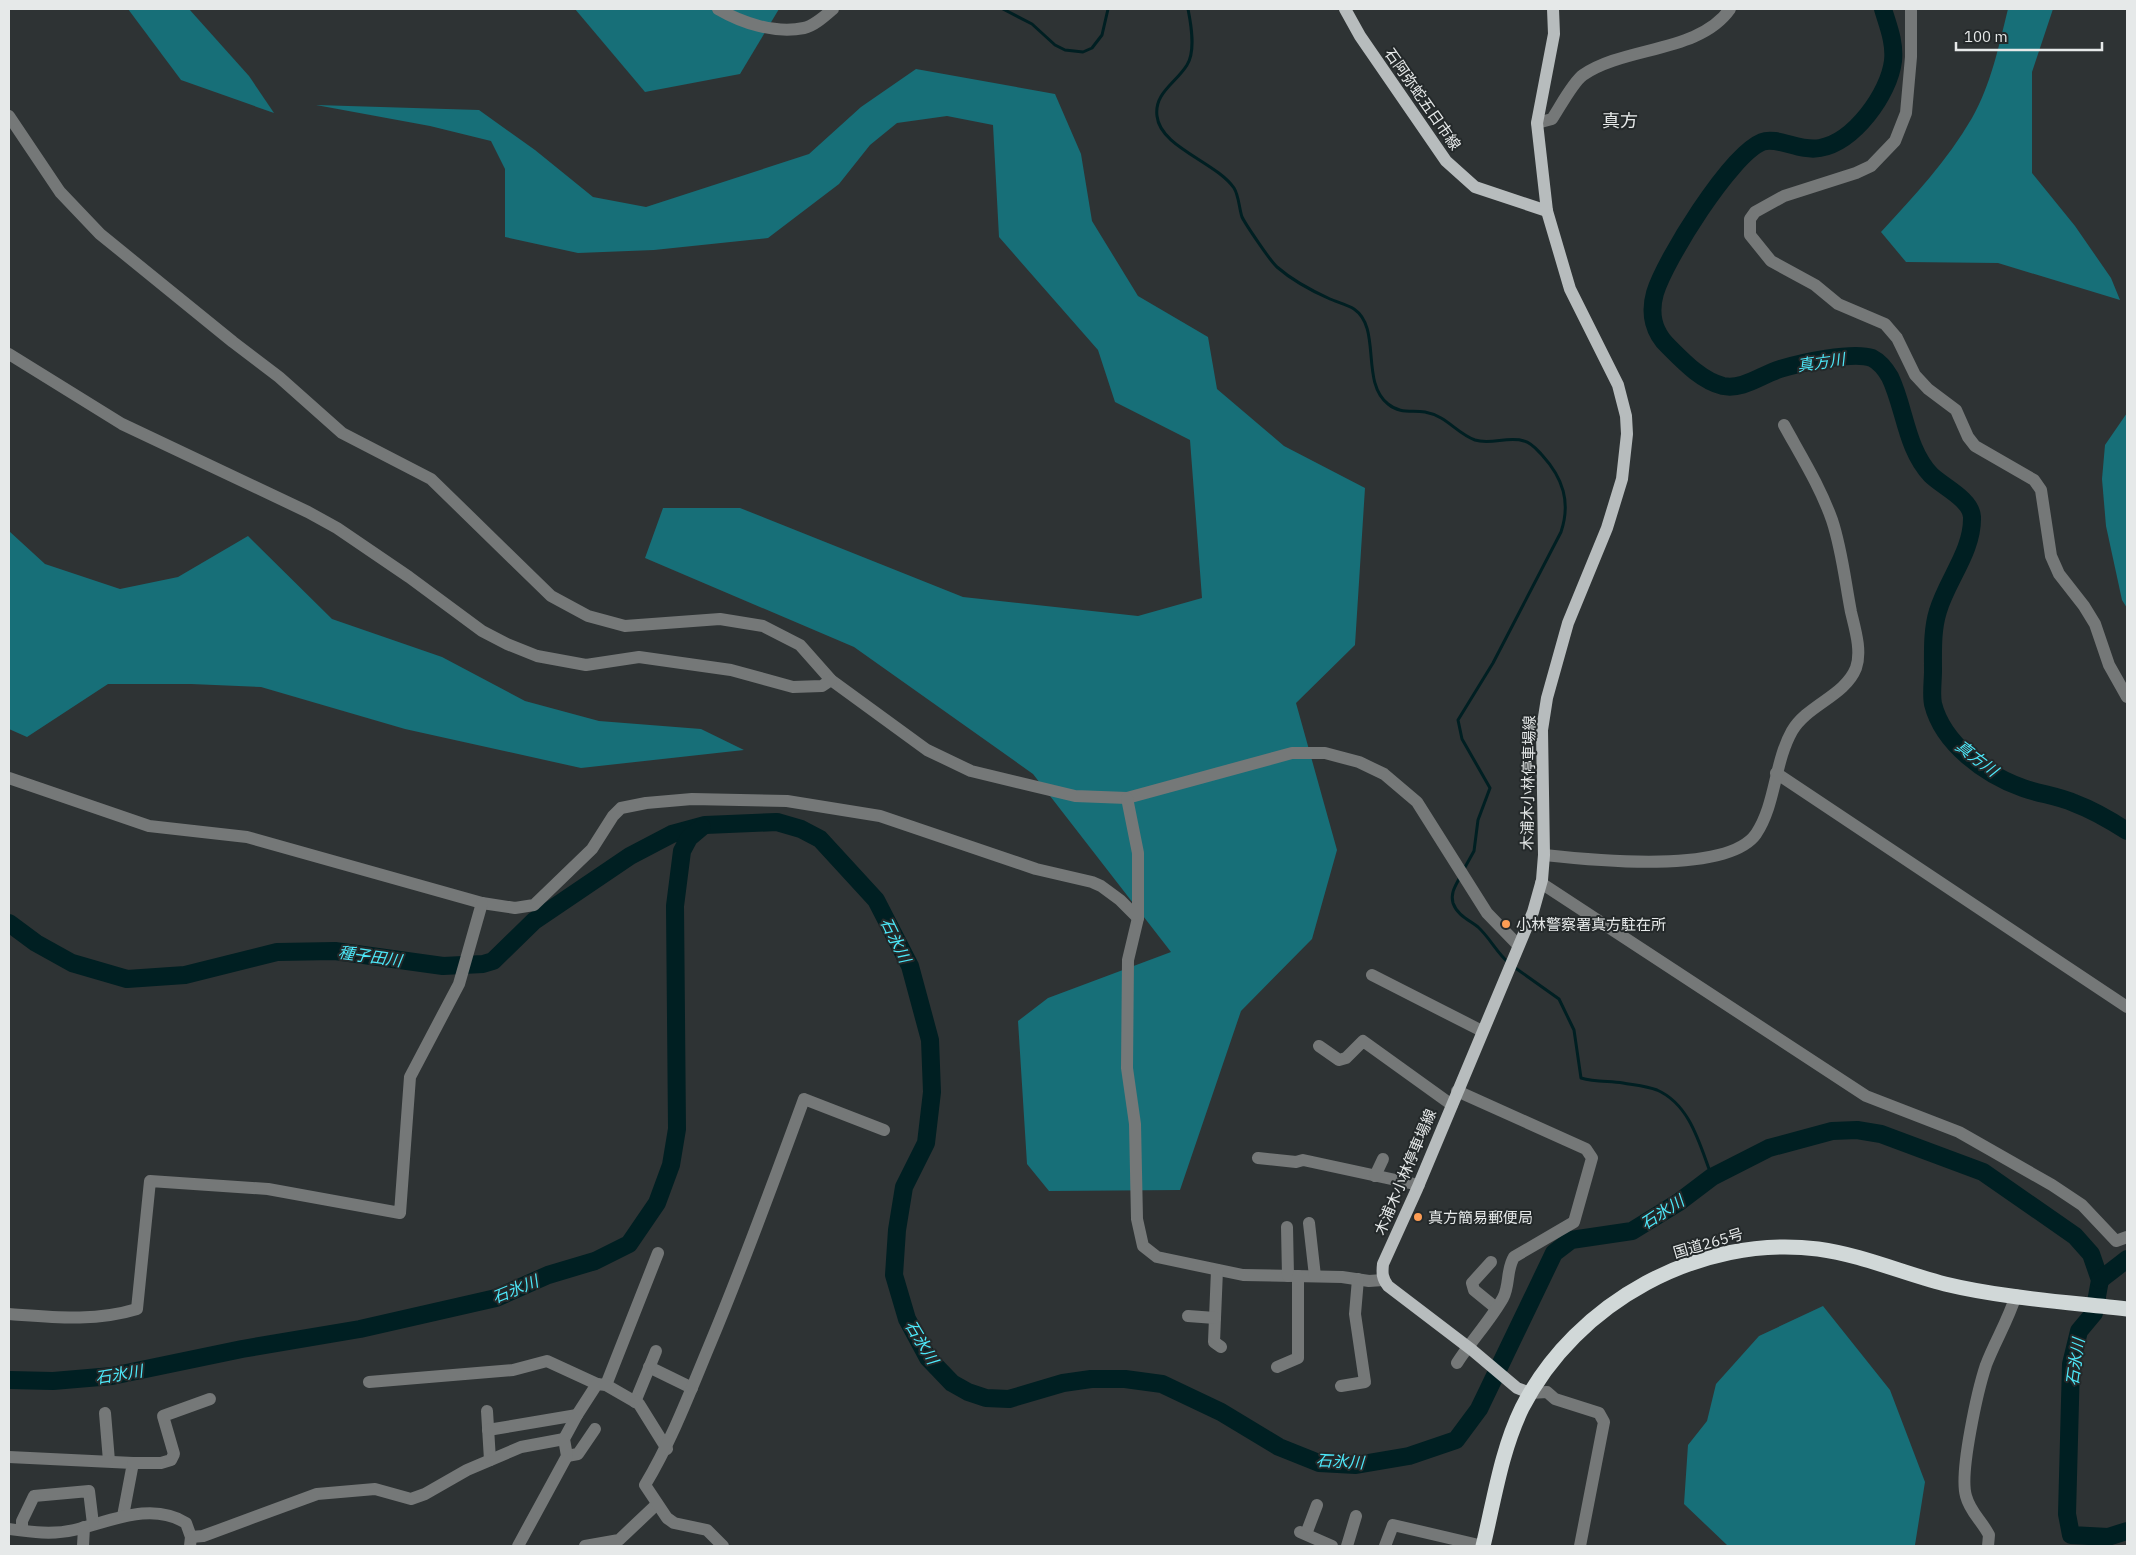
<svg xmlns="http://www.w3.org/2000/svg" width="2136" height="1555" viewBox="0 0 2136 1555" font-family="'IBM Plex Sans','Noto Sans JP',sans-serif">
<style>
.forest{fill:#176f78}
.lines{fill:none;stroke-linecap:round;stroke-linejoin:round}
.stream{stroke:#001f22;stroke-width:3}
.river{stroke:#001f22;stroke-width:18}
.minor{stroke:#757878;stroke-width:12}
.major{stroke:#b7bcbd;stroke-width:12}
.highway{stroke:#d1d8d8;stroke-width:15}
.poi-dot{fill:#fd9d54;stroke:#24292a;stroke-width:2}
.labels{text-anchor:middle;dominant-baseline:central;stroke-width:4;stroke-linejoin:round;paint-order:stroke}
.street-label{font-size:15px;fill:#e6e9e9;stroke:#24292a}
.poi-label{font-size:15px;fill:#e6e9e9;stroke:#24292a;text-anchor:start}
.water-label{font-size:16px;font-style:italic;fill:#4de8f9;stroke:#24292a}
.quarter-label{font-size:18px;fill:#e6e9e9;stroke:#24292a}
</style>
<rect width="100%" height="100%" fill="#2e3334"/>
<g class="forest">
<polygon points="128,9 189,9 249,76 274,113 181,80"/>
<polygon points="575,9 779,9 740,74 645,92"/>
<path d="M 2008,9 L 2053,9 L 2032,72 L 2032,173 L 2075,226 L 2111,278 L 2120,300 L 1998,263 L 1906,262 L 1881,232 C 1914,196 1947,161 1972,118 C 1991,85 1999,45 2008,9 Z"/>
<polygon points="916,69 1055,94 1081,154 1092,221 1138,296 1208,337 1217,389 1284,446 1365,488 1355,645 1296,703 1337,850 1312,939 1241,1011 1180,1190 1049,1191 1027,1164 1018,1021 1048,998 1171,952 1033,774 854,647 645,558 663,508 740,508 963,597 1138,616 1202,598 1190,440 1115,402 1098,350 999,237 993,125 947,116 897,123 870,145 839,184 768,238 654,250 578,253 505,237 505,169 491,141 430,126 316,105 479,110 535,150 593,197 646,207 809,154 861,107"/>
<polygon points="2127,413 2127,608 2122,600 2106,526 2102,479 2105,445"/>
<polygon points="9,531 45,564 120,589 178,577 248,536 332,619 442,657 525,701 599,721 701,729 744,750 581,768 405,729 261,687 191,684 108,684 27,737 9,729"/>
<polygon points="1823,1306 1890,1390 1925,1482 1915,1545 1727,1545 1684,1504 1688,1445 1707,1421 1716,1384 1759,1336"/>
</g>
<g class="lines">
<g class="stream">
<polyline points="1003,9 1032,24 1055,45 1065,50 1083,52 1092,48 1102,35 1108,9"/>
<path d="M 1188,9 C 1191,24 1196,51 1187,65 C 1176,83 1154,93 1157,116 C 1160,147 1216,162 1234,188 C 1239,196 1239,208 1242,217 C 1246,225 1271,262 1277,267 C 1293,281 1310,290 1330,299 C 1337,302 1348,305 1354,309 C 1382,328 1360,382 1388,404 C 1400,414 1411,410 1425,412 C 1447,416 1456,433 1475,440 C 1490,445 1509,436 1524,441 C 1532,443 1537,450 1542,455 C 1563,478 1571,502 1561,532 L 1493,663 L 1458,720 L 1462,739 L 1490,788 L 1478,820 L 1474,851 L 1464,869"/>
<path d="M 1460,877 C 1456,885 1450,893 1453,903 C 1457,915 1469,920 1478,927 C 1490,938 1497,953 1509,963"/>
<path d="M 1514,967 L 1559,999 L 1574,1030 L 1581,1078 C 1595,1082 1608,1081 1623,1083 C 1634,1085 1647,1086 1657,1090 C 1691,1105 1700,1146 1712,1177"/>
</g>
<g class="river">
<path d="M 1883,9 C 1888,26 1895,42 1893,61 C 1889,94 1854,142 1820,148 C 1800,152 1777,136 1762,142 C 1730,155 1665,260 1655,293 C 1649,314 1654,333 1669,347 C 1684,362 1702,381 1723,386 C 1743,390 1761,375 1780,369 C 1800,363 1853,351 1872,358 C 1880,362 1886,370 1890,377 C 1905,408 1906,449 1931,475 C 1942,486 1971,499 1972,517 C 1973,551 1947,580 1938,611 C 1932,630 1933,651 1933,671 C 1933,681 1931,694 1933,704 C 1943,744 1986,775 2023,788 C 2040,794 2058,796 2074,803 C 2093,810 2110,820 2127,831"/>
<polyline points="9,923 36,943 72,963 127,979 185,975 277,952 335,951 443,966 483,964 493,961 534,921 630,856 672,834 705,825 777,822 801,829 820,839 876,900 910,966 930,1040 932,1092 926,1143 904,1187 897,1230 894,1275 907,1319 928,1358 952,1383 968,1392 986,1398 1009,1399 1063,1383 1091,1379 1125,1379 1162,1384 1221,1412 1279,1447 1319,1463 1356,1465 1409,1456 1456,1440 1479,1409 1554,1253 1571,1240 1632,1231 1679,1202 1712,1177 1769,1148 1832,1131 1857,1130 1881,1134 1983,1172 2075,1236 2091,1254 2100,1280 2094,1313 2079,1331 2071,1364 2067,1514 2071,1535 2108,1537 2127,1531"/>
<polyline points="2100,1280 2127,1259"/>
<polyline points="9,1380 53,1381 112,1376 242,1349 360,1329 496,1298 548,1275 595,1261 629,1244 657,1203 671,1165 677,1129 675,906 682,851 689,838 702,827"/>
</g>
<g class="minor">
<path d="M 718,9 C 742,23 775,34 804,28 C 814,26 825,16 833,9"/>
<polyline points="1911,9 1911,57 1906,113 1895,141 1871,166 1856,173 1784,196 1755,212 1750,219 1750,235 1771,261 1815,285 1838,304 1885,324 1897,338 1915,375 1928,389 1956,410 1968,437 1975,446 2034,480 2041,490 2051,556 2059,574 2084,606 2095,624 2109,665 2127,697"/>
<polyline points="9,116 60,192 100,234 233,342 279,377 342,433 431,479 551,596 588,616 625,626 720,619 763,626 800,645 831,680 927,750 971,771 1075,796 1127,798 1292,753 1325,753 1359,762 1384,774 1417,802 1487,913 1518,945"/>
<path d="M 1537,123 L 1552,119 C 1560,107 1573,82 1583,75 C 1625,46 1699,53 1730,9"/>
<polyline points="9,354 122,424 308,512 337,528 409,577 482,631 507,644 537,656 586,665 639,657 731,670 793,687 822,686 831,680"/>
<polyline points="1776,773 2127,1007"/>
<polyline points="9,778 149,826 247,837 482,903 515,908 534,905 592,849 613,816 621,808 646,803 692,799 787,801 880,816 1036,869 1092,882 1101,886 1120,900 1138,918"/>
<polyline points="1127,798 1138,853 1138,918 1128,960 1127,1068 1135,1124 1137,1219 1143,1246 1157,1257 1243,1275 1342,1277 1369,1281 1383,1280"/>
<path d="M 1544,855 C 1590,860 1727,875 1756,834 C 1776,804 1774,763 1792,731 C 1807,705 1845,696 1856,668 C 1862,651 1855,629 1851,612 C 1845,581 1842,550 1832,520 C 1820,486 1801,456 1784,425"/>
<polyline points="1541,883 1866,1096 1959,1132 2052,1185 2082,1205 2116,1241 2127,1237"/>
<polyline points="1372,975 1482,1031"/>
<polyline points="1319,1046 1339,1060 1346,1058 1363,1041 1452,1105"/>
<polyline points="1258,1158 1296,1162 1303,1160 1419,1185"/>
<polyline points="1375,1176 1383,1159"/>
<polyline points="1309,1223 1315,1276"/>
<polyline points="1287,1227 1288,1276"/>
<polyline points="1491,1262 1472,1283 1474,1290 1496,1308"/>
<polyline points="1217,1270 1214,1342 1221,1347"/>
<path d="M 9,1314 C 52,1317 95,1322 137,1309 L 150,1181 L 268,1189 L 400,1213 L 410,1077 L 459,984 L 482,903"/>
<polyline points="1188,1316 1215,1318"/>
<path d="M 1457,1363 C 1471,1341 1490,1321 1503,1298 C 1510,1285 1506,1270 1514,1257 L 1574,1222 L 1592,1158 L 1586,1149 L 1457,1091"/>
<polyline points="649,1367 692,1388"/>
<polyline points="1277,1367 1298,1358 1298,1276"/>
<polyline points="369,1382 513,1370 547,1361 597,1384"/>
<polyline points="606,1385 658,1253"/>
<polyline points="1341,1386 1365,1382 1355,1314 1358,1279"/>
<polyline points="1530,1393 1547,1392 1555,1399 1599,1413 1604,1422 1580,1546"/>
<polyline points="635,1402 656,1351"/>
<polyline points="487,1411 490,1460"/>
<polyline points="105,1413 109,1461"/>
<polyline points="488,1430 577,1415"/>
<polyline points="567,1456 578,1454 595,1429"/>
<polyline points="9,1457 133,1463 123,1516"/>
<polyline points="133,1463 161,1463 171,1460 174,1454 163,1416 210,1399"/>
<path d="M 9,1529 C 31,1532 52,1535 74,1530 C 109,1522 151,1501 186,1523 L 191,1537 L 190,1546"/>
<polyline points="22,1530 22,1521 34,1496 89,1491 93,1524"/>
<polyline points="1300,1532 1332,1546"/>
<polyline points="1306,1534 1317,1505"/>
<polyline points="191,1537 203,1536 317,1494 375,1489 411,1499 425,1494 467,1470 521,1447 564,1439"/>
<polyline points="83,1546 84,1527"/>
<polyline points="518,1546 567,1456 564,1439 577,1415 597,1384 606,1385 639,1404 667,1449"/>
<polyline points="585,1546 619,1540 657,1504"/>
<path d="M 723,1546 L 707,1530 L 674,1523 L 667,1518 L 645,1485 C 672,1440 690,1392 710,1344 C 744,1263 774,1181 804,1099 L 884,1130"/>
<polyline points="1347,1546 1356,1516"/>
<polyline points="1385,1546 1393,1525 1483,1546"/>
<path d="M 1988,1546 L 1989,1535 C 1982,1521 1970,1512 1966,1496 C 1959,1473 1978,1389 1986,1365 C 1995,1341 2008,1321 2016,1295"/>
</g>
<g class="major">
<polyline points="1345,9 1360,36 1446,161 1475,187 1547,211"/>
<path d="M 1530,1393 L 1517,1388 L 1472,1350 L 1388,1286 C 1382,1278 1382,1273 1383,1264 L 1417,1189 L 1533,912 L 1542,880 L 1544,855 L 1542,730 L 1547,698 L 1568,623 L 1607,528 L 1622,479 L 1627,434 L 1626,416 L 1618,385 L 1570,289 L 1547,211 L 1537,123 L 1554,34 L 1553,9"/>
</g>
<path class="highway" d="M 1483,1546 C 1494,1501 1501,1451 1522,1408 C 1576,1302 1700,1234 1818,1249 C 1862,1255 1902,1273 1945,1284 C 2003,1298 2067,1302 2127,1309"/>
</g>
<g class="poi-dot">
<circle cx="1506" cy="924" r="5"/>
<circle cx="1418" cy="1217" r="5"/>
</g>
<g class="labels">
<g class="street-label">
<text transform="translate(1423 99) rotate(55)">石阿弥蛇五日市線</text>
<text transform="translate(1528 783) rotate(-89)">木浦木小林停車場線</text>
<text transform="translate(1405 1172) rotate(-67)">木浦木小林停車場線</text>
<text transform="translate(1708 1243) rotate(-16)">国道265号</text>
</g>
<g class="poi-label">
<text x="1516" y="924">小林警察署真方駐在所</text>
<text x="1428" y="1217">真方簡易郵便局</text>
</g>
<g class="water-label">
<text transform="translate(1821 362) rotate(-8)">真方川</text>
<text transform="translate(1977 758) rotate(37)">真方川</text>
<text transform="translate(896 940) rotate(64)">石氷川</text>
<text transform="translate(370 956) rotate(8)">種子田川</text>
<text transform="translate(1662 1212) rotate(-33)">石氷川</text>
<text transform="translate(515 1289) rotate(-22)">石氷川</text>
<text transform="translate(922 1342) rotate(59)">石氷川</text>
<text transform="translate(2075 1362) rotate(-82)">石氷川</text>
<text transform="translate(119 1374) rotate(-9)">石氷川</text>
<text transform="translate(1340 1461) rotate(3)">石氷川</text>
</g>
<g class="quarter-label">
<text x="1620" y="120">真方</text>
</g>
</g>
<rect width="2136" height="1555" fill="none" stroke="#e6e9e9" stroke-width="20"/>
<path d="M1956 42v8h146v-8" fill="none" stroke="#e6e9e9" stroke-width="2.5"/>
<text x="1964" y="42" font-size="15" fill="#e6e9e9" stroke="#24292a" stroke-width="4" paint-order="stroke">100 m</text>
</svg>
